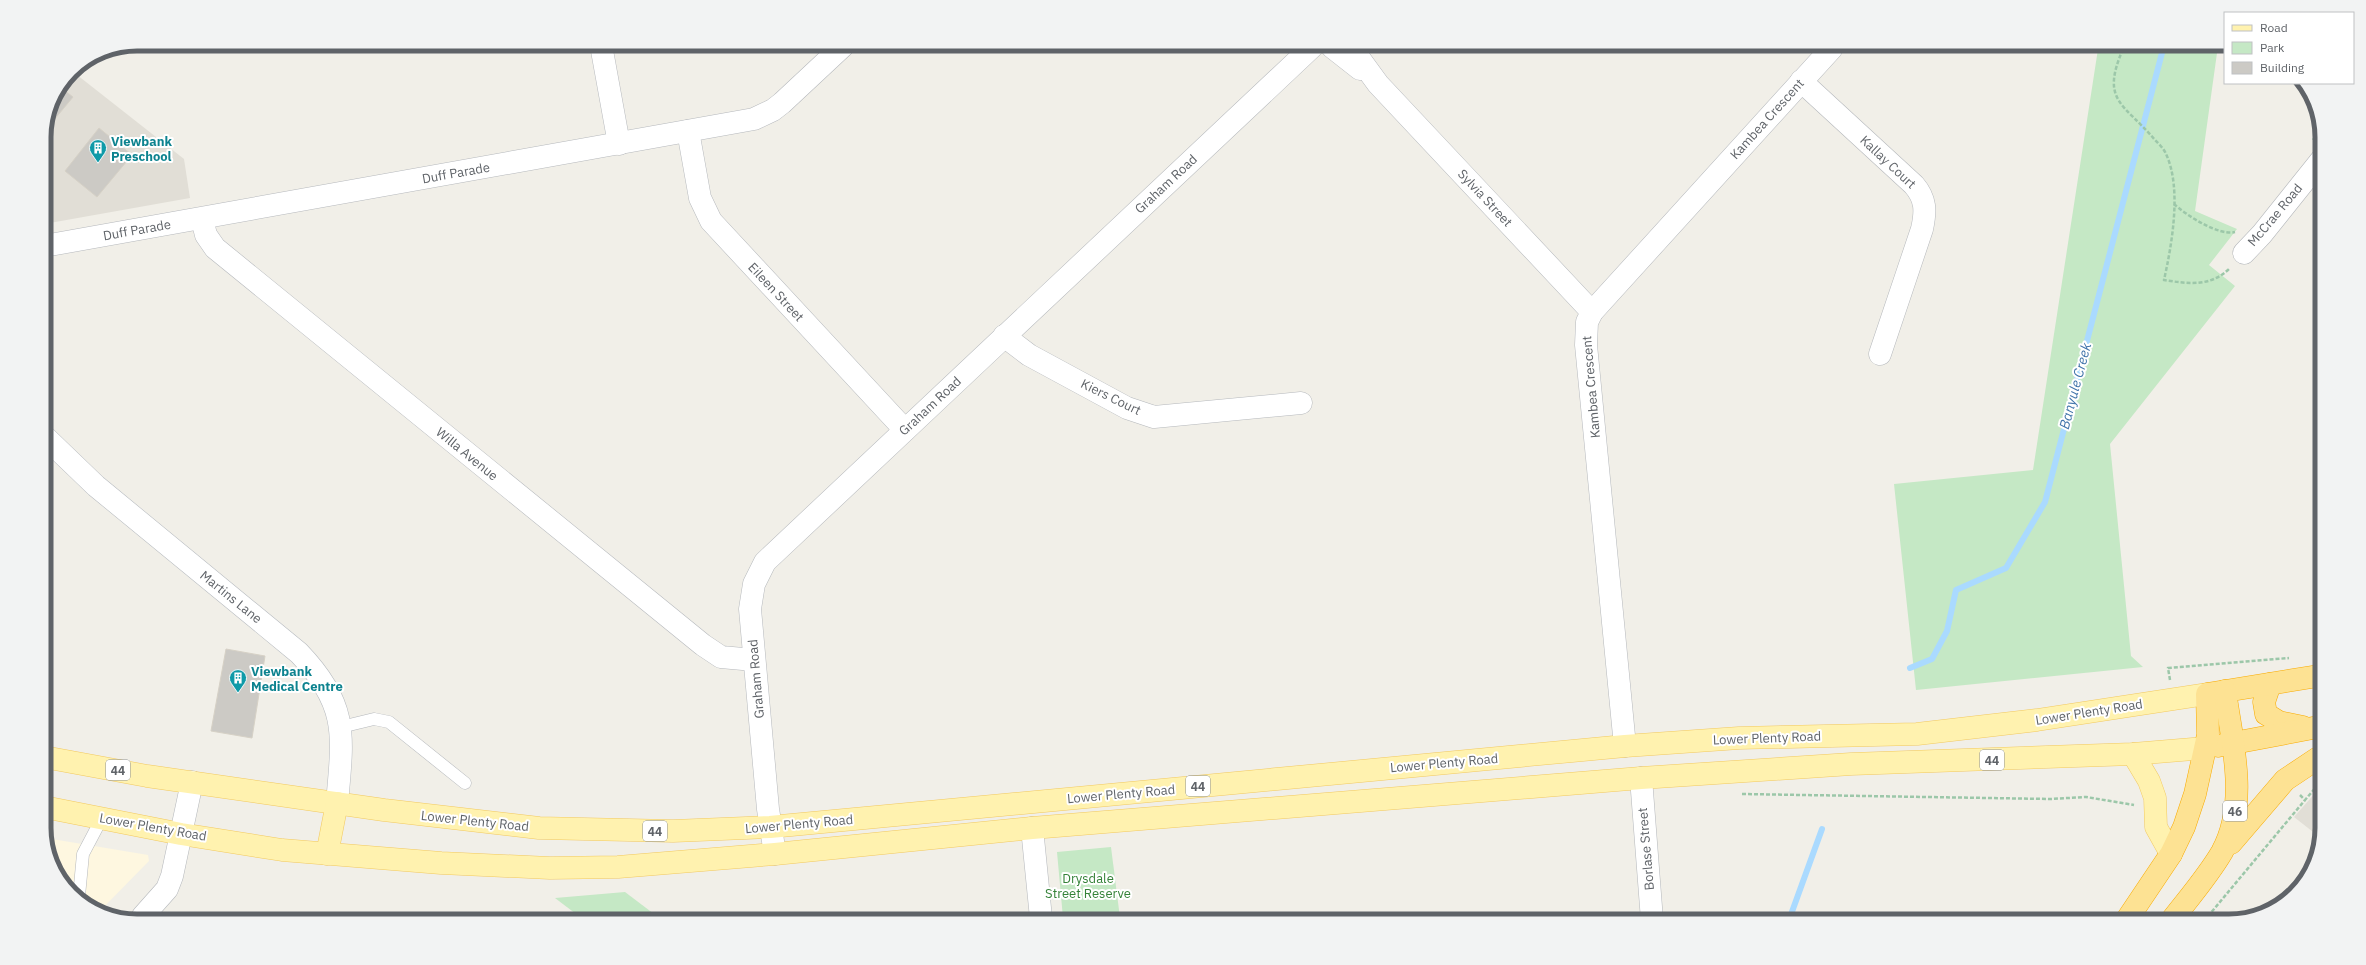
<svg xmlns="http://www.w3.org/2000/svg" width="2366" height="965" viewBox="0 0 2366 965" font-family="'IBM Plex Sans',sans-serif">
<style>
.commercial{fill:#fef7e0}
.education{fill:#e1ded6}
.green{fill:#c5e8c5}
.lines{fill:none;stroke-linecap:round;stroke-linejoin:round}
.stream{stroke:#aadaff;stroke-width:6}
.building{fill:#cccac5;stroke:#d6d1c6}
.lane-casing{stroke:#b5b8bc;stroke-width:13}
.street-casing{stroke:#b5b8bc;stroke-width:23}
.secondary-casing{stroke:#b6babf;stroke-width:23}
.primary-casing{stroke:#f2c960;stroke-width:23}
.highway-casing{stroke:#f9ab00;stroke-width:23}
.path{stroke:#9cc7a9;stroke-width:2.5;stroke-dasharray:4 2;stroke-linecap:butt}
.lane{stroke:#fff;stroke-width:12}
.street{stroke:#fff;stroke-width:22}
.secondary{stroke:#fff;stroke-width:22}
.primary{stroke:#fff2af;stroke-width:22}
.highway{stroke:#fde293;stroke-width:22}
.labels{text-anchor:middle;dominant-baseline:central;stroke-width:4;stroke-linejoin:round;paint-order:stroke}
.shield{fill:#fff;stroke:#8f9295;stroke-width:1}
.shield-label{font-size:12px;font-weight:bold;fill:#5f6368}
.street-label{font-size:13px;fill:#5f6368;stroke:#fff}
.culture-label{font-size:13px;font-weight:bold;fill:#0d838f;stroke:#fff;text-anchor:start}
.park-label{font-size:13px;fill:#348238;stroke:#fff}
.water-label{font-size:14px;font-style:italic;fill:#4174aa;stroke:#fff}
.rim{fill:none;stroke:#5f6368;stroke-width:5}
</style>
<rect width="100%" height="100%" fill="#f1efe8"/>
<polygon class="commercial" points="46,838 148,855 149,861 100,911 63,884"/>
<g class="education">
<polygon points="72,71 184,159 190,198 44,224 44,131 54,96"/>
<polygon points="2317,791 2317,835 2294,817"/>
</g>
<g class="green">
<polygon points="2098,49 2220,49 2217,53 2195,211 2237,229 2209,265 2235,286 2110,444 2131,656 2143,667 1916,690 1894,484 2033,470"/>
<polygon points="1111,847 1120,918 1063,918 1057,852"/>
<polygon points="625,892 658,917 580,917 555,898"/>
</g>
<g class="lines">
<g class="stream">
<polyline points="1910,668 1932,659 1947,631 1956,590 2006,568 2045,502 2163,49"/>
<polyline points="1789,920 1822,829"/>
</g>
</g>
<g class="building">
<polygon points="60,87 73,97 44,132 54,96"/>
<polygon points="99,128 132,155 97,197 65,171"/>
<polygon points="226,649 265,656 252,738 211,731"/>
</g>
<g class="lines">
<g class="lane-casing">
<g id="lane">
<polyline points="341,727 374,719 389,722 465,783"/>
<polyline points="79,896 83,854 102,818"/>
</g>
</g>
<g class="street-casing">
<g id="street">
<polyline points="601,45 619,144"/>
<polyline points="1332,47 1360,69"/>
<polyline points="1351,47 1378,84 1592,312"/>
<path d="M 1801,81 L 1914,185 C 1926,199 1926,211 1922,229 L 1880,354"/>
<polyline points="688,131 700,198 711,221 905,430"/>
<polyline points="202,219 206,235 215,248 703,645 721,657 754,660"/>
<polyline points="44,246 754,119 773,110 782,103 843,46"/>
<polyline points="2244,253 2262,234 2322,159"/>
<polyline points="1004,336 1029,355 1127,408 1154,417 1301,403"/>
<polyline points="1625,746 1586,345 1587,322 1592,312 1832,48"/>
<polyline points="1641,778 1652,920"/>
<polyline points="1032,828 1041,918"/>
<polyline points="775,854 768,809 750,609 754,584 765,562 1312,47"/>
<polyline points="143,916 167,889 172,876 192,782"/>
</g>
</g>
<g class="secondary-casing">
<path id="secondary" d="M 44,436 L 96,486 L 299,653 C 349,705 343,736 337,803"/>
</g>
<g class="primary-casing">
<g id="primary">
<polyline points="2133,754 2149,781 2155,798 2156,827 2171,854"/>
<polyline points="44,757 147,776 384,810 539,828 673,831 770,827 1625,746 1739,738 1917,734 2037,720 2207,694"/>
<polyline points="44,807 181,834 282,850 441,863 550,868 618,867 775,854 1032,828 1641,778 1851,764 2133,754 2205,748"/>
<polyline points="327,854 337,803"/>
</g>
</g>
<g class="highway-casing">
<g id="highway">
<polyline points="2270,684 2264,702 2266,714 2279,722 2303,727"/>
<polyline points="2218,746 2318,727"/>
<polyline points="2231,843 2285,780 2318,758"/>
<polyline points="2126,921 2171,854 2184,827 2195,794 2208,735 2207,694 2318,676"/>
<path d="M 2171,921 C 2188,899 2208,876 2222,852 C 2249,802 2232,743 2225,691"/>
</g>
</g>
<g class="path">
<path d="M 2123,49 C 2100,102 2124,103 2155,140 C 2159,144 2164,149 2166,154 C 2182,188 2172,244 2164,280 C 2189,284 2211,287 2230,268"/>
<polyline points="2313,140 2321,129"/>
<path d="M 2174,204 C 2186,215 2218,236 2235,232"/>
<polyline points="2170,680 2168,668 2289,658"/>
<polyline points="1742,794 2050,799 2086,797 2134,805"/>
<polyline points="2300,795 2305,800 2317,786"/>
<polyline points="2204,921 2305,800"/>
</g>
<use href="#lane" class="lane"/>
<use href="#street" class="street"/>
<use href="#secondary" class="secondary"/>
<use href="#primary" class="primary"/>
<use href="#highway" class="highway"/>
</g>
<defs>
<g id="building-pin" transform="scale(0.9)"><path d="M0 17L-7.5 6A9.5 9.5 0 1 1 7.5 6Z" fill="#0f9aa8" stroke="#fff"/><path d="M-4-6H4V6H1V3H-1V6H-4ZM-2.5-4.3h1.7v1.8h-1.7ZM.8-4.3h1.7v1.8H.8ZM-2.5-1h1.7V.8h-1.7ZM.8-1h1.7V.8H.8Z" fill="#fff"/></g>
</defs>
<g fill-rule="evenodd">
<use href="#building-pin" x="98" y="148"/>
<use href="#building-pin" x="238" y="678"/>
</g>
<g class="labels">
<g class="shield">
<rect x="1980" y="750" width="24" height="20" rx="3"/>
<rect x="106" y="760" width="24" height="20" rx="3"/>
<rect x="1186" y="776" width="24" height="20" rx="3"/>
<rect x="2223" y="801" width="24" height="20" rx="3"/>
<rect x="643" y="821" width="24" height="20" rx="3"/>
</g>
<g class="shield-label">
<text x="1992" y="760">44</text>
<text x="118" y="770">44</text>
<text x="1198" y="786">44</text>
<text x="2235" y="811">46</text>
<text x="655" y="831">44</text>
</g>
<g class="street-label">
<text transform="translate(1767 119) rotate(-48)">Kambea Crescent</text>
<text transform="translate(1888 162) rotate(43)">Kallay Court</text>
<text transform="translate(456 173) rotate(-10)">Duff Parade</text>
<text transform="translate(1166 184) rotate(-43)">Graham Road</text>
<text transform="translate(1485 198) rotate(47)">Sylvia Street</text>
<text transform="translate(2275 215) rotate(-50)">McCrae Road</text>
<text transform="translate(137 230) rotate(-10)">Duff Parade</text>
<text transform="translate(776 292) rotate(47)">Eileen Street</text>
<text transform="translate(1591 387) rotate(-95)">Kambea Crescent</text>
<text transform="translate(1111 397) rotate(26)">Kiers Court</text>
<text transform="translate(930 406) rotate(-43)">Graham Road</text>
<text transform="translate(467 454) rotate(39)">Willa Avenue</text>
<text transform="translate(231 597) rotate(39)">Martins Lane</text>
<text transform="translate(756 679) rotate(-95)">Graham Road</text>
<text transform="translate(2089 712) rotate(-9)">Lower Plenty Road</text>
<text transform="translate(1767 738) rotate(-2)">Lower Plenty Road</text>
<text transform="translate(1444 763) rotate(-5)">Lower Plenty Road</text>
<text transform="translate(1121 794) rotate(-5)">Lower Plenty Road</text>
<text transform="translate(475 821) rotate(6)">Lower Plenty Road</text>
<text transform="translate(799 824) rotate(-5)">Lower Plenty Road</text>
<text transform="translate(153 827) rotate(10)">Lower Plenty Road</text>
<text transform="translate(1646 849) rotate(-95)">Borlase Street</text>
</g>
<g class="culture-label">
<text x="111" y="141">Viewbank<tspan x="111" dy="15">Preschool</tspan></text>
<text x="251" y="671">Viewbank<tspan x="251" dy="15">Medical Centre</tspan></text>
</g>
<g class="park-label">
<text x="1088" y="878">Drysdale<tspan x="1088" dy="15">Street Reserve</tspan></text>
</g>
<g class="water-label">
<text transform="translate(2075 386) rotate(-75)">Banyule Creek</text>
</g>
</g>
<path d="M0 0H2366V965H0ZM137 51H2229A86 86 0 0 1 2315 137V828A86 86 0 0 1 2229 914H137A86 86 0 0 1 51 828V137A86 86 0 0 1 137 51Z" fill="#f2f3f3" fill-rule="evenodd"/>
<path class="rim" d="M137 51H2229A86 86 0 0 1 2315 137V828A86 86 0 0 1 2229 914H137A86 86 0 0 1 51 828V137A86 86 0 0 1 137 51Z"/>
<rect x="2224" y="12" width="130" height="72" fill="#ffffff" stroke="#bfc1c3"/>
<rect x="2232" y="25" width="20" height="6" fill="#fff2af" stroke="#bfc1c3"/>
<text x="2260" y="32" font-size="12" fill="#5f6368">Road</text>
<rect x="2232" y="42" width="20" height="12" fill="#c5e8c5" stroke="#bfc1c3"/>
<text x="2260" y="52" font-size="12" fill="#5f6368">Park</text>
<rect x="2232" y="62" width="20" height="12" fill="#cccac5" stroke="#bfc1c3"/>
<text x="2260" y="72" font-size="12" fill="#5f6368">Building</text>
</svg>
